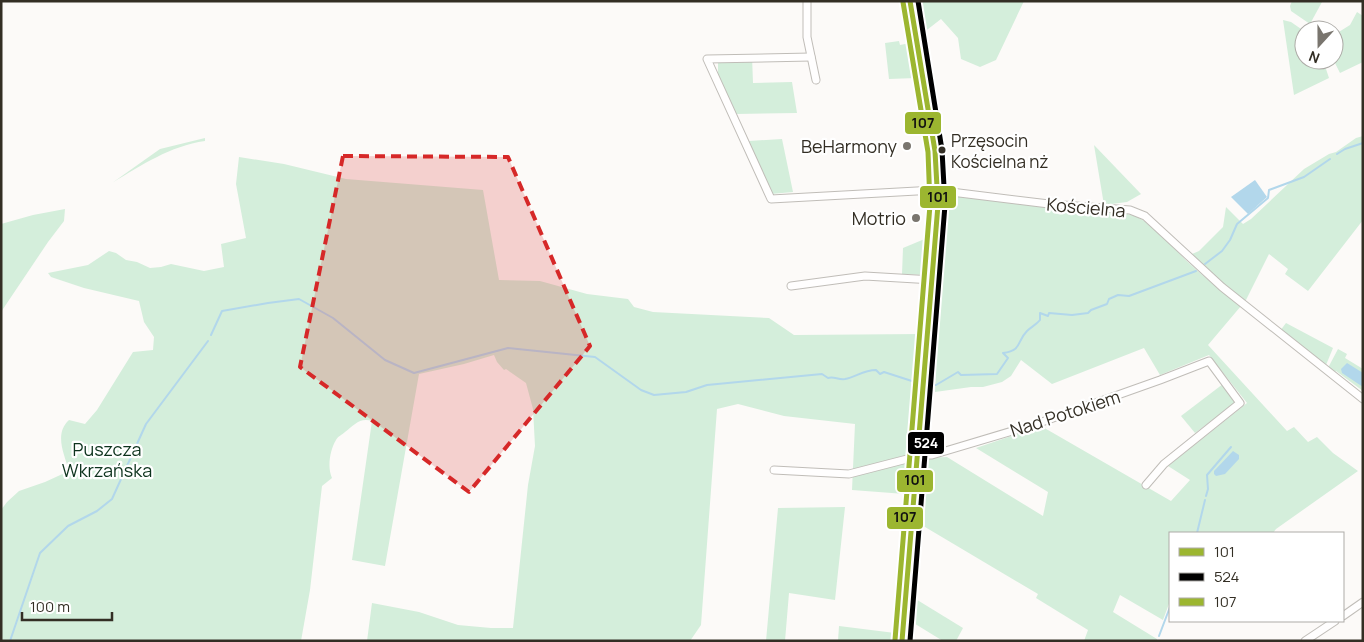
<svg xmlns="http://www.w3.org/2000/svg" width="1364" height="642" viewBox="0 0 1364 642" font-family="Manrope,sans-serif">
<style>
.green{fill:#d4eedb}
.water{fill:#b2d7eb}
.lines{fill:none;stroke-linecap:round;stroke-linejoin:round}
.stream{stroke:#b2d7eb;stroke-width:2}
.street-casing{stroke:#c0bdb8;stroke-width:9}
.secondary-casing{stroke:#c0bdb8;stroke-width:12}
.street{stroke:#fffefe;stroke-width:7}
.secondary{stroke:#fffefe;stroke-width:10}
.bus-1-casing{stroke:#fff;stroke-width:9}
.bus-2-casing{stroke:#fff;stroke-width:9}
.bus-3-casing{stroke:#fff;stroke-width:9}
.bus-1{stroke:#9cb630;stroke-width:5}
.bus-2{stroke:#000;stroke-width:5}
.bus-3{stroke:#9cb630;stroke-width:5}
.marked{fill:#d62828;fill-opacity:0.2;stroke:#d62828;stroke-width:4;stroke-dasharray:10 6;stroke-linejoin:round}
.poi-dot{fill:#79756e;stroke:#fff;stroke-width:2}
.bus-dot{fill:#332e24;stroke:#fff;stroke-width:2}
.labels{text-anchor:middle;dominant-baseline:central;stroke-width:4.5;stroke-linejoin:round;paint-order:stroke}
.bus-label{font-size:17px;fill:#332e24;stroke:#fff;text-anchor:start}
.poi-label{font-size:18px;fill:#332e24;stroke:#fff;text-anchor:end}
.street-label{font-size:18px;fill:#332e24;stroke:#fff}
.park-label{font-size:18px;fill:#0d331d;stroke:#fff}
.line-badge{stroke:#fff;stroke-width:2}
.badge-label{font-size:14px;text-anchor:middle;font-weight:bold;fill:#fff}
.pale-badge-label{font-size:14px;text-anchor:middle;font-weight:bold;fill:#111}
</style>
<rect width="100%" height="100%" fill="#fcfaf8"/>
<g class="green">
<polygon points="917,1 1024,1 996,60 980,67 961,59 958,38 941,19 923,33 921,30"/>
<polygon points="1292,1 1321,1 1322,2 1310,24 1291,11 1290,6"/>
<polygon points="1357,12 1363,16 1363,62 1340,73 1335,63 1331,60 1334,60 1334,35 1350,25"/>
<polygon points="1283,20 1291,22 1304,31 1304,60 1323,60 1329,78 1294,95"/>
<polygon points="899,41 900,45 910,43 916,78 889,79 885,43"/>
<polygon points="718,56 752,56 753,83 792,82 797,113 736,114 718,74"/>
<polygon points="1363,136 1363,220 1308,291 1285,274 1288,269 1269,254 1245,302 1204,267 1192,254 1199,251 1223,227 1226,207 1243,224 1251,219 1304,169 1329,154 1336,152 1356,138"/>
<path d="M 205,138 L 205,141 C 170,146 142,165 112,183 L 160,149 Z"/>
<polygon points="782,139 793,192 771,194 749,141"/>
<polygon points="1094,145 1141,194 1127,202 1104,205"/>
<path d="M 239,157 L 284,164 L 346,179 L 483,190 L 499,280 L 540,281 L 587,294 L 628,299 L 634,307 L 653,312 L 769,318 L 794,335 L 921,334 L 911,383 L 912,407 L 905,494 L 852,490 L 855,424 L 784,416 L 738,404 L 717,409 L 701,625 L 690,641 L 367,641 L 372,603 L 419,612 L 458,625 L 491,628 L 513,628 L 528,485 L 535,446 L 533,409 L 526,383 L 506,369 L 504,370 L 497,362 L 494,355 L 464,364 L 419,374 L 385,566 L 352,560 L 372,421 C 360,417 354,425 345,432 C 342,435 338,436 336,440 C 330,450 327,467 332,478 L 322,486 L 310,590 L 301,641 L 1,641 L 1,510 L 7,502 L 19,491 L 45,482 L 69,471 C 64,453 54,434 69,420 L 85,424 L 97,410 L 133,352 L 153,350 L 154,337 L 144,322 L 139,301 L 84,288 L 51,277 L 48,273 L 88,265 L 109,251 L 116,253 L 126,260 L 137,262 L 150,268 L 161,267 L 171,264 L 204,271 L 224,267 L 221,244 L 246,238 L 236,184 Z"/>
<path d="M 947,195 L 1127,214 C 1153,219 1171,247 1190,264 C 1206,279 1224,293 1241,306 L 1208,345 L 1287,431 L 1294,427 L 1308,442 L 1317,437 L 1333,453 L 1358,471 L 1276,529 L 1273,533 L 1170,533 L 1170,601 L 1163,620 L 1120,595 L 1113,612 L 1157,639 L 1157,641 L 1084,641 L 1088,630 L 1036,598 L 1038,594 L 920,524 L 925,458 L 947,457 L 1043,516 L 1048,492 L 976,448 L 1041,426 L 1171,501 L 1190,480 L 1168,466 L 1247,403 L 1209,355 L 1160,375 L 1144,348 L 1052,384 L 1021,360 L 1011,376 L 1002,382 L 983,387 L 971,387 L 935,392 L 937,333 L 942,283 Z"/>
<polygon points="65,209 64,221 48,242 1,312 1,224 33,215"/>
<polygon points="927,238 924,275 902,274 903,248"/>
<polygon points="1286,323 1333,348 1326,365 1324,366 1280,331"/>
<polygon points="1338,349 1347,354 1345,358 1363,369 1363,391 1336,371 1334,373 1329,371 1329,366"/>
<polygon points="1223,384 1235,398 1234,404 1195,433 1181,416"/>
<polygon points="845,507 835,600 789,593 785,641 766,641 778,508"/>
<polygon points="914,598 963,628 956,641 943,641 912,622"/>
<polygon points="839,626 895,633 894,641 838,641"/>
</g>
<g class="water">
<polygon points="1255,180 1267,197 1248,214 1231,197"/>
<polygon points="1347,363 1363,373 1363,387 1342,373 1341,369"/>
<polygon points="1233,451 1239,455 1239,459 1225,474 1216,476 1214,474 1214,471"/>
</g>
<g class="lines">
<g class="stream">
<polyline points="1337,154 1345,149 1363,143"/>
<polyline points="1205,264 1222,251 1230,240 1237,224 1268,198 1269,190 1304,177 1330,159"/>
<path d="M 211,335 L 222,311 L 268,303 L 299,299 L 333,318 L 385,360 L 414,373 L 508,348 L 595,357 L 641,390 L 654,395 L 686,392 L 707,385 L 822,374 L 828,378 C 834,376 838,380 845,379 C 856,377 863,370 876,370 L 880,374 L 884,372 L 918,383"/>
<path d="M 931,385 L 936,385 L 958,372 L 961,375 L 997,374 L 1008,358 L 1003,353 C 1023,350 1016,342 1027,331 C 1031,327 1036,325 1040,320 L 1040,313 L 1048,316 L 1049,313 L 1072,315 L 1088,313 L 1091,310 L 1107,304 L 1109,299 L 1118,295 L 1129,296 L 1196,271"/>
<polyline points="1206,496 1208,489 1207,475 1231,447"/>
<polyline points="1197,533 1205,500"/>
<polyline points="1159,636 1170,607"/>
<polyline points="10,641 40,553 68,526 97,511 112,499 146,424 208,341"/>
</g>
<g class="street-casing">
<g id="street">
<polyline points="807,1 807,37 816,80"/>
<polyline points="811,57 707,59 771,199 935,190 1049,204 1130,210 1145,216 1222,287 1363,399"/>
<polyline points="791,286 865,276 933,280"/>
<polyline points="774,470 849,474 911,458 918,455 932,455 1039,423 1160,380 1209,361 1240,403 1164,464 1146,485"/>
<polyline points="1343,616 1363,602"/>
<polyline points="1305,641 1335,621"/>
</g>
</g>
<g class="secondary-casing">
<polyline id="secondary" points="902,641 938,205 935,151 910,1"/>
</g>
<use href="#street" class="street"/>
<use href="#secondary" class="secondary"/>
<g class="bus-1-casing">
<polyline id="bus-1" points="902,641 938,205 935,151 910,1"/>
</g>
<g class="bus-2-casing">
<polyline id="bus-2" points="910,641 945,205 942,150 918,1"/>
</g>
<g class="bus-3-casing">
<polyline id="bus-3" points="895,640 930,205 928,152 903,2"/>
</g>
<use href="#bus-1" class="bus-1"/>
<use href="#bus-2" class="bus-2"/>
<use href="#bus-3" class="bus-3"/>
</g>
<path class="marked" d="M 343,156 L 508,157 L 590,346 L 469,492 L 300,367 Z"/>
<g class="poi-dot">
<circle cx="907" cy="146" r="5"/>
<circle cx="916" cy="218" r="5"/>
</g>
<circle class="bus-dot" cx="942" cy="150" r="4.5"/>
<g class="labels">
<g class="bus-label">
<text x="951" y="140">Przęsocin<tspan x="951" dy="21">Kościelna nż</tspan></text>
</g>
<g class="poi-label">
<text x="897" y="146">BeHarmony</text>
<text x="906" y="218">Motrio</text>
</g>
<g class="street-label">
<text transform="translate(1086 207) rotate(5)">Kościelna</text>
<text transform="translate(1065 413) rotate(-18)">Nad Potokiem</text>
</g>
<g class="park-label">
<text x="107" y="449">Puszcza<tspan x="107" dy="21">Wkrzańska</tspan></text>
</g>
</g>
<g class="line-badge">
<rect x="904" y="111" width="38" height="24" rx="5" fill="#9cb630"/>
<rect x="919" y="185" width="38" height="24" rx="5" fill="#9cb630"/>
<rect x="907" y="431" width="38" height="24" rx="5" fill="#000"/>
<rect x="896" y="469" width="38" height="24" rx="5" fill="#9cb630"/>
<rect x="886" y="506" width="38" height="24" rx="5" fill="#9cb630"/>
</g>
<g class="badge-label">
<text x="926" y="448">524</text>
</g>
<g class="pale-badge-label">
<text x="923" y="128">107</text>
<text x="938" y="202">101</text>
<text x="915" y="485">101</text>
<text x="905" y="522">107</text>
</g>
<rect width="1364" height="642" fill="none" stroke="#332e24" stroke-width="5"/>
<rect x="1169" y="532" width="175" height="90" fill="#ffffff" stroke="#adaba7"/>
<rect x="1179" y="548" width="25" height="8" fill="#9cb630" stroke="#adaba7"/>
<text x="1214" y="557" font-size="15" fill="#332e24">101</text>
<rect x="1179" y="573" width="25" height="8" fill="#000000" stroke="#adaba7"/>
<text x="1214" y="582" font-size="15" fill="#332e24">524</text>
<rect x="1179" y="598" width="25" height="8" fill="#9cb630" stroke="#adaba7"/>
<text x="1214" y="607" font-size="15" fill="#332e24">107</text>
<g transform="translate(1319 45) rotate(201)"><circle r="24" fill="#ffffff" stroke="#adaba7"/>
<path d="M0-4L9 19L0 12L-9 19Z" fill="#79756e"/>
<text y="-8" font-size="14" font-weight="bold" text-anchor="middle" fill="#332e24">N</text>
</g>
<path d="M22 612v8h90v-8" fill="none" stroke="#332e24" stroke-width="2.5"/>
<text x="30" y="612" font-size="15" fill="#332e24" stroke="#ffffff" stroke-width="4" paint-order="stroke">100 m</text>
</svg>
